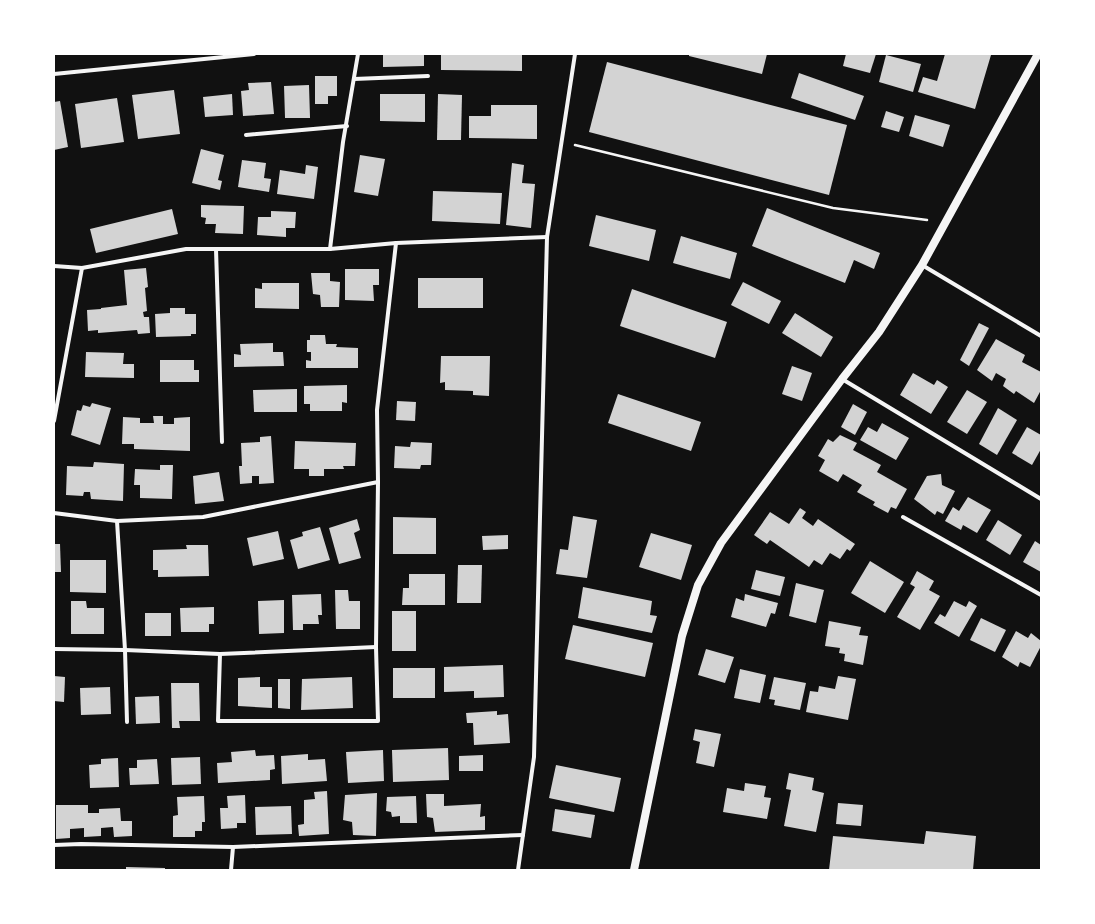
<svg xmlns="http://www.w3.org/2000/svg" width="1095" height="924" viewBox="0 0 1095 924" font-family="Cabin,sans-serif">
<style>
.building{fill:#d3d3d3}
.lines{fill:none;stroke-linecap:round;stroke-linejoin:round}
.path{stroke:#f5f5f5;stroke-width:2.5}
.minor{stroke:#f5f5f5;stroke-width:4}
.secondary{stroke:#f5f5f5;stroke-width:8}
</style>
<rect width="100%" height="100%" fill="#111"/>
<g class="building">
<polygon points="383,54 424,54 424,66 383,67"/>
<polygon points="441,54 522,55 522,71 441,70"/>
<polygon points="689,54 767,54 762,74 689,56"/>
<polygon points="846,54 876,54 870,73 843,66"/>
<polygon points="945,54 991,55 975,109 918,92 923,77 937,81"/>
<polygon points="886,55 921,64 913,92 879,82"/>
<polygon points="607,62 847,125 829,195 589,132"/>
<polygon points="799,73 864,96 855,120 791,98"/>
<polygon points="315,76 337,76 337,96 328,96 328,104 315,104"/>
<polygon points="271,82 274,114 243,116 241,91 249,90 248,83"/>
<polygon points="309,85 310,118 285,118 284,86"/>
<polygon points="174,90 180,134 138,139 132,95"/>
<polygon points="232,94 233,115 205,117 203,97"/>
<polygon points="380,94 425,94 425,122 380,121"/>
<polygon points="438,94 462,95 461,140 437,140"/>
<polygon points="117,98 124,142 81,148 75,104"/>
<polygon points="60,101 68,147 54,150 54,102"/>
<polygon points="491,105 537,105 537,139 469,138 469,116 491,116"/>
<polygon points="886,111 904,117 899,132 881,127"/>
<polygon points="915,115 950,125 943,147 909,136"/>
<polygon points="201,149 224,155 218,180 222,181 220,190 192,183"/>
<polygon points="360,155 385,159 378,196 354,192"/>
<polygon points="242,160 266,163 264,178 271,179 269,192 238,187"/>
<polygon points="512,163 524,165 522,183 535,184 531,228 506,225"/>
<polygon points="306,165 318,167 314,199 277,194 280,170 305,174"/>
<polygon points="433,191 502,193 500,224 432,221"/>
<polygon points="201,205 244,206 243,234 215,233 216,224 205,224 206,218 201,217"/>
<polygon points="767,208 880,253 874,269 854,260 845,283 752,246"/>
<polygon points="172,209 178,234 96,253 90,229"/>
<polygon points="271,211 296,212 295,228 286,228 286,237 257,235 258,217 271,217"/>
<polygon points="596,215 656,230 649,261 589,246"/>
<polygon points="681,236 737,253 730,279 673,263"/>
<polygon points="146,268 148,287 145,288 147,311 143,312 144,317 149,317 150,333 138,334 137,330 98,333 98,330 88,331 87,310 101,309 101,308 127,305 124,270"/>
<polygon points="345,269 379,269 379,285 373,285 374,301 345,300"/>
<polygon points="311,273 330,273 330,281 340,282 339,307 321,307 320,295 313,294"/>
<rect x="418" y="278" width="65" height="30"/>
<polygon points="743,282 781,301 769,324 731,305"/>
<polygon points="262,283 299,283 299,309 255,308 255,288 262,289"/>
<polygon points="632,289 727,322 715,358 620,326"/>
<polygon points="170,308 185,308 185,314 196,314 196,334 191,334 191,336 156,337 155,314 170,313"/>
<polygon points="795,313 833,337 821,357 782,333"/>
<polygon points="979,323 989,328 969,366 960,360"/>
<polygon points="310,335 325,335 326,344 337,344 336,347 358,348 358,368 306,368 306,360 311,361 311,352 307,352 307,340 310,340"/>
<polygon points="996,339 1025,355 1022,362 1041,372 1041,390 1034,403 1016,391 1014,394 1003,386 1006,379 996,373 992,381 977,370"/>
<polygon points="273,343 273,352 283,352 284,366 234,367 234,354 241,355 240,344"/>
<polygon points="86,352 124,353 123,364 134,364 134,378 85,377"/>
<polygon points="441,356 490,356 489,396 473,395 473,391 445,390 445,382 440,383"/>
<polygon points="160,360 194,360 194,370 199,370 199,382 160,382"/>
<polygon points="792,366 812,373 802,401 782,394"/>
<polygon points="913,373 934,385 937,380 948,387 931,414 900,395"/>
<polygon points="347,385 347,403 342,402 342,411 310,411 310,404 304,404 304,386"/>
<polygon points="297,389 297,412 254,412 253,390"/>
<polygon points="967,390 987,402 967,434 947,422"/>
<polygon points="618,394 701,422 691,451 608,423"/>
<polygon points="397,401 416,402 415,421 396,420"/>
<polygon points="92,403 111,408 100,445 71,435 77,410 81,411 83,405 90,407"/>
<polygon points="853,404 867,412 855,435 841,427"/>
<polygon points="998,408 1017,420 997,455 979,444"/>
<polygon points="153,416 163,416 163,424 174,424 174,418 190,417 190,451 134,449 134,444 122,444 123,417 140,418 140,423 154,423"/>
<polygon points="882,423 909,438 896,460 860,440 868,427 877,432"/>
<polygon points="1027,427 1041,435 1041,449 1032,465 1012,453"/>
<polygon points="840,435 857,443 853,450 881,465 877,472 907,489 896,509 891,507 888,513 873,505 875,502 857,492 862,485 843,474 838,482 819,471 825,460 818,456 828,439 833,442"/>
<polygon points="271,436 274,483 259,484 259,476 252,476 252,483 240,484 239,466 242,466 241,443 260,442 260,437"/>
<polygon points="295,441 356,443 355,466 343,466 344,469 324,469 324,476 309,476 309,469 294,469"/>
<polygon points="411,442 432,443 431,465 421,465 420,469 394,468 395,446 410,447"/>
<polygon points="94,462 124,464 123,501 91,499 90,492 84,492 83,496 66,495 67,466 93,467"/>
<polygon points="160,465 173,465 172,499 140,498 140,485 134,485 135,469 160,470"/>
<polygon points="219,472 224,501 195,504 193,476"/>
<polygon points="941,474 942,485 955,491 943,514 937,511 935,515 914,499 927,476"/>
<polygon points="968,497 991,510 977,533 963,525 961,530 945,521 953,507 959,511"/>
<polygon points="800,508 806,512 802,518 813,526 818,519 855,544 850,551 847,549 840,559 830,553 822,565 814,560 809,567 770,540 767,544 754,535 770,512 789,524"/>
<polygon points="573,516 597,520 587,578 556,574 560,549 568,550"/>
<polygon points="393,517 436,518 436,554 393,554"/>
<polygon points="357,519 360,530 354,533 361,558 339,564 329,528"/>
<polygon points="998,520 1022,535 1010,555 986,540"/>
<polygon points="320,527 330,560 298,569 290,540 303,536 302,532"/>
<polygon points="278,531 284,559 253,566 247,538"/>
<polygon points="651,533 692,545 681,580 639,567"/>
<polygon points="508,535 508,549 483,550 482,536"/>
<polygon points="1035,541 1041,545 1041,572 1023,562"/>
<polygon points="54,544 60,544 61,572 54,572"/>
<polygon points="186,545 208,545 209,576 158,577 158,570 153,570 153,550 187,549"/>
<polygon points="70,560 106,560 106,593 70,592"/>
<polygon points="870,561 904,582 885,613 851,593"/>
<polygon points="458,565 482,565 481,603 457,603"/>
<polygon points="756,570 785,577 780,596 751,589"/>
<polygon points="917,571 934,581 929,590 940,596 920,630 897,617 915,587 910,584"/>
<polygon points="409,574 445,574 445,605 402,605 403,588 409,588"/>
<polygon points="796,583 824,590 816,623 789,616"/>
<polygon points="583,587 652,601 650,615 657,616 652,633 578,618"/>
<polygon points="335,590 348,590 349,601 360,601 360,629 336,629"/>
<polygon points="321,594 322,615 318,615 319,624 303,624 303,630 293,630 292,595"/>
<polygon points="745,594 778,603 775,614 771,613 766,627 731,617 736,598 744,601"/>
<polygon points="284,600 284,633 259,634 258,601"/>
<polygon points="71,601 86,601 87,608 104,608 104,634 71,634"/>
<polygon points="954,601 966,607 969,601 977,606 959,637 934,623 940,614 945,617"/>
<polygon points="214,607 214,624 209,624 209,632 181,632 180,608"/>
<rect x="392" y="611" width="24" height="40"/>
<rect x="145" y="613" width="26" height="23"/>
<polygon points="981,618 1006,630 995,652 970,640"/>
<polygon points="829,621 861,627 859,635 868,636 863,665 844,661 845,654 839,653 840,648 825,646"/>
<polygon points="573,625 653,643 645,677 565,659"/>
<polygon points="1016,631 1028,638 1031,633 1041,641 1041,646 1030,667 1020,662 1018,667 1002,657"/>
<polygon points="706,649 734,657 725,683 698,675"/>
<polygon points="503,665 504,697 474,698 474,691 444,692 444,667"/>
<rect x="393" y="668" width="42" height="30"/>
<polygon points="740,669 766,675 760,703 734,698"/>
<polygon points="54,676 65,677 64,702 54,701"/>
<polygon points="838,676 856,679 848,720 806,712 810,691 818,692 819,686 835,689"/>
<polygon points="260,677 260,687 272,687 272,708 238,706 238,678"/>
<polygon points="352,677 353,708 301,710 302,679"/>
<polygon points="774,677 806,683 800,710 774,705 775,700 769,699"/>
<polygon points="278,679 290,679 290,709 278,708"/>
<polygon points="171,683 199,683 200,721 179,721 180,728 172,728"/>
<polygon points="110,687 111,714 81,715 80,688"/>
<polygon points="159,696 160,723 136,724 135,697"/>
<polygon points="497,711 497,715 508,714 510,743 474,745 473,723 467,723 466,713"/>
<polygon points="695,729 721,734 714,767 696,763 700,742 693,740"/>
<polygon points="448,748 449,780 393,782 392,750"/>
<polygon points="255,750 256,756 274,755 275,769 270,770 270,780 218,783 217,763 232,762 231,752"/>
<polygon points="383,750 384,781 348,783 346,752"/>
<polygon points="308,754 308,760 325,759 327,781 282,784 281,756"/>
<polygon points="483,755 483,771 459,771 459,756"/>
<polygon points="200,757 201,784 172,785 171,758"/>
<polygon points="118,758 119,787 90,788 89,765 101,764 101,759"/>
<polygon points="157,759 159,784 130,785 129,768 137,768 137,760"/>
<polygon points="556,765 621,778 614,812 549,798"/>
<polygon points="789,773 814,778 812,790 824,793 816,832 784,826 791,790 786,789"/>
<polygon points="745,783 766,786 764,797 771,798 767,819 723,812 727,788 744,791"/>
<polygon points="327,791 329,834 299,836 298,825 304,824 304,800 315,799 314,792"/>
<polygon points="377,793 376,836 353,835 352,822 343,820 345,795"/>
<polygon points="426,794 444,794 444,806 481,804 480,817 485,816 485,830 435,832 433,818 427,817"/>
<polygon points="245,795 246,823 237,823 237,828 221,829 220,808 228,808 227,796"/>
<polygon points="204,796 205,822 202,822 202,831 195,831 195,837 173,837 173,816 178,815 177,797"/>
<polygon points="416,796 417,823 400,823 400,816 392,817 391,812 386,811 387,797"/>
<polygon points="838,803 863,805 861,826 836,824"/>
<polygon points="56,805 88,805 88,813 99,813 99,809 120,808 121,821 132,821 132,836 114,837 113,827 101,828 101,836 84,837 84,828 70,829 70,838 56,839"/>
<polygon points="291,806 292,834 256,835 255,807"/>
<polygon points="555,809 595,815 591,838 552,831"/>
<polygon points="926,831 976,836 973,870 829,870 833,836 924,844"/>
<polygon points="126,867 165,868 165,870 126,870"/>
</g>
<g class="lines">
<polyline class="path" points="575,145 833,208 927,220"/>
<g class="minor">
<polyline points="54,74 254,54"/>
<polyline points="354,79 428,76"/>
<polyline points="246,135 347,126"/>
<polyline points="216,249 222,442"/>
<polyline points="330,249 396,243 547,237"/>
<polyline points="922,265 1041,336"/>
<polyline points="54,266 82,268 186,249 330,249 343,142 358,54"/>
<polyline points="842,379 1041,499"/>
<polyline points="54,421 82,268"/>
<polyline points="54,513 117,521 203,517 378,482"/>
<polyline points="903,517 1041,595"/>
<polyline points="117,521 125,650 127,722"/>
<polyline points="54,649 125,650 220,654 376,647"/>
<polyline points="220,654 218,721 378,721 376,647 378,482 377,410 396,243"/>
<polyline points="54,845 81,844 233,847 523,835"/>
<polyline points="231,870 233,847"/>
<polyline points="518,870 534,757 547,237 575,54"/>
</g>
<polyline class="secondary" points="634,870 682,636 698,585 721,543 842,379 879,332 922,265 1038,54"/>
</g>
<rect width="1095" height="924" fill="none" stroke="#ffffff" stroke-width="110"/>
</svg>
